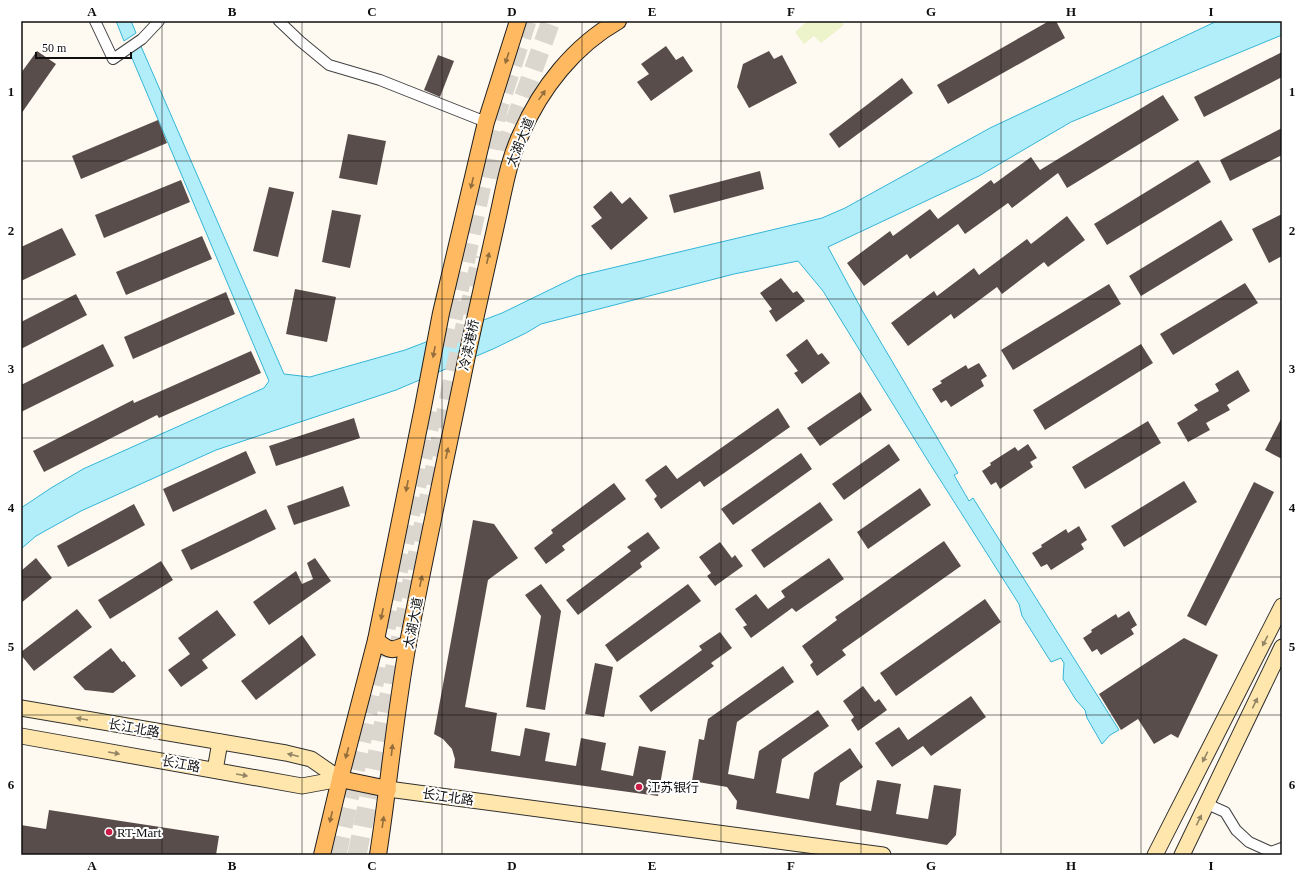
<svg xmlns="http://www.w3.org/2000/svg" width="1303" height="876" viewBox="0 0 1303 876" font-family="'Times New Roman','Noto Sans SC',serif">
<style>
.pitch{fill:#edf3ca}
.water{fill:#b2edfa;stroke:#34b5d6}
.building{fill:#594d4b}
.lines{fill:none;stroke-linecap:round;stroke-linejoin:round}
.highway-tunnel{stroke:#dbd7cf;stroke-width:19;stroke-dasharray:19 10;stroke-linecap:butt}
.street-casing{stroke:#424242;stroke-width:12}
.secondary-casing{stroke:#313131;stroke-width:17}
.primary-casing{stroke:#202020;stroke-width:18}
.street{stroke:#fff;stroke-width:10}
.secondary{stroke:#ffe6ac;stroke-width:15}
.primary{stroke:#ffba61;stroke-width:16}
.oneway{fill:#936d3c}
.oneway2{fill:#938565}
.grid{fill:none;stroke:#0f0f0f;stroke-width:1;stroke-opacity:0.55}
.poi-dot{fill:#c91d47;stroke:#fff;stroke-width:1.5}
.labels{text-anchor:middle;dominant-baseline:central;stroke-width:4;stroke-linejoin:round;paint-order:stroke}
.street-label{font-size:13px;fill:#0f0f0f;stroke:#fff}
.poi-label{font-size:13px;fill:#0f0f0f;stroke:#fff;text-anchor:start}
.neatline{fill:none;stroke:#0f0f0f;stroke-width:1.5}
.grid-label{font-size:13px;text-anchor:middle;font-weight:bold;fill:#0f0f0f}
</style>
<rect width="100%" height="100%" fill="#fffaf1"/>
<polygon class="pitch" points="808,21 841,21 844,25 821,43 814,36 804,44 795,32"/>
<g class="water">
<polygon points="116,21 131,21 136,33 124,41"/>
<polygon points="1217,21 1282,21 1282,35 1071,122 979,176 828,247 863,312 958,473 954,475 969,501 973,498 1119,730 1110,735 1102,744 1087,718 1085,710 1076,700 1063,679 1064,663 1061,658 1051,662 1022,616 1019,604 925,456 823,291 798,261 734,274 541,324 526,333 493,349 396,390 216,450 81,511 36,536 21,549 21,508 51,488 83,469 264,388 269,381 129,51 140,44 284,374 310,377 405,350 502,313 578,276 822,218 845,208 990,128"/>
</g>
<g class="building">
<polygon points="1049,21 1056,21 1065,38 948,104 937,85"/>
<polygon points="666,46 676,60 683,56 693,71 651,101 637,82 649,74 641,64"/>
<polygon points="37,51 56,64 21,114 21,73"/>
<polygon points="769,51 774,59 782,55 797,83 749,108 737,87 743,64"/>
<polygon points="1282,52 1282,77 1204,117 1194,97"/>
<polygon points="438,55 454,61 440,97 424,90"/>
<polygon points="902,78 913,93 839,148 829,134"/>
<polygon points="1163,95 1179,120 1067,188 1058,173 1012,208 1008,203 965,234 958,224 910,259 907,254 864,286 847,263 890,231 893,236 930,209 938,219 991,180 994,184 1031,157 1040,170"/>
<polygon points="158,120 167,143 81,179 72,156"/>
<polygon points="1282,128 1282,155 1230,181 1220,160"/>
<polygon points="348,134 386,141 377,185 339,178"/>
<polygon points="1198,160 1211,182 1107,245 1094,224"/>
<polygon points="760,171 764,189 674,213 669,195"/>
<polygon points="181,180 190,202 104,238 95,215"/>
<polygon points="269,187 294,192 278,257 253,251"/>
<polygon points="611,191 622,204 630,197 648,218 611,250 591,226 602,218 593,207"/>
<polygon points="332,210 361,215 350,268 322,262"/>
<polygon points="1282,214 1282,256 1269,263 1252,229"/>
<polygon points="1067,216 1085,240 1048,267 1044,262 1002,294 997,287 954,319 951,314 908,346 891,323 934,291 937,296 974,268 979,275 1027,239 1031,244"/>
<polygon points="1221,220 1233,240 1141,296 1129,276"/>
<polygon points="62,228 76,255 21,281 21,247"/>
<polygon points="202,236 212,259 126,295 116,272"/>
<polygon points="781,278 793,293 797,291 805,301 776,322 769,311 772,309 760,293"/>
<polygon points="1245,283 1258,303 1173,355 1160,334"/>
<polygon points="1109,284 1121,304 1013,370 1001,350"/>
<polygon points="295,289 336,297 327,342 286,334"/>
<polygon points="226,292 235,314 133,359 124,337"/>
<polygon points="76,294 87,315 21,349 21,322"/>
<polygon points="807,339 818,355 822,353 830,363 802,384 794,373 798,371 786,355"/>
<polygon points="103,344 114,366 21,412 21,385"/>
<polygon points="1141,344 1153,363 1045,430 1033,410"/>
<polygon points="251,351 261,373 159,418 157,415 44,472 33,451 133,400 134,403"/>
<polygon points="979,363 987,376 981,380 984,386 951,407 946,400 941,403 932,389 942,383 940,381 966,365 968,369"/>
<polygon points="1238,370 1250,391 1227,405 1230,410 1206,423 1210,430 1188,442 1177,423 1198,410 1194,405 1219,391 1215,384"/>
<polygon points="860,392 872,410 820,446 807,428"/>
<polygon points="778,408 790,427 704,487 700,481 661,509 654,499 657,496 645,480 666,465 677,479"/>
<polygon points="1282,417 1282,459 1265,450"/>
<polygon points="354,418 360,438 276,466 269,446"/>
<polygon points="1148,421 1161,443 1085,489 1072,467"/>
<polygon points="889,444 900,460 844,500 832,484"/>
<polygon points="1028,444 1037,458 1030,462 1033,467 1000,489 996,482 991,485 982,471 991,465 990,463 1015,447 1018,451"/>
<polygon points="246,451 256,473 173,512 163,489"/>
<polygon points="801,453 812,469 733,525 721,509"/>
<polygon points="1184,481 1197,502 1124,547 1111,526"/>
<polygon points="1254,482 1274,492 1206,626 1187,616"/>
<polygon points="614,483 626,499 562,546 565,550 546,564 534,548 553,533 551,530"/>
<polygon points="343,486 350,506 294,525 287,506"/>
<polygon points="920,488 931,505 868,549 857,532"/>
<polygon points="820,502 833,520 764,568 751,550"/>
<polygon points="134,504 145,525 68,567 57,546"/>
<polygon points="266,509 276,529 191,570 181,550"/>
<polygon points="473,520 494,524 518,558 488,580 465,707 497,713 491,751 520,756 525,728 550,733 545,761 576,766 581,738 606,743 601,770 633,776 639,746 666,751 658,796 454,768 455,759 452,749 443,739 434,734"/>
<polygon points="1079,526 1087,540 1081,544 1084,549 1051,570 1047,564 1041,567 1032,553 1042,547 1041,545 1066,529 1068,533"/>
<polygon points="648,532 660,548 640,563 642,567 578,615 566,600 631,551 627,547"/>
<polygon points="944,541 961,566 842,650 846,655 817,676 810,665 813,662 802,646 837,620 835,617"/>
<polygon points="720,542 732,558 735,555 743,566 715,586 707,576 711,573 699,557"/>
<polygon points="36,558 52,578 21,603 21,571"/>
<polygon points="315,558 331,581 269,625 253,602 296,571 302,584 313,579 307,563"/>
<polygon points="829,558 844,579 796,612 792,608 751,638 743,627 747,625 735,609 756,594 768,609 785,597 781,591"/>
<polygon points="161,561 173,580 110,619 98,600"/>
<polygon points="541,584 561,611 545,710 526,707 541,616 525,595"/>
<polygon points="688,584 701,601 617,662 605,645"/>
<polygon points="985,599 1001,622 896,696 880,673"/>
<polygon points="77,609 92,627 34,671 21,655 21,652"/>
<polygon points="217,610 236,635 202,660 208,668 181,687 168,670 190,654 178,638"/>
<polygon points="1129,611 1137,625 1131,629 1134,634 1101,655 1097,649 1092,652 1083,638 1092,632 1091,630 1116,614 1118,618"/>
<polygon points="720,632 732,648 711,663 714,666 651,712 639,696 702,650 699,646"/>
<polygon points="302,635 316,655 256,700 241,681"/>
<polygon points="1184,638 1218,655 1178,738 1171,734 1154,744 1138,719 1121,730 1099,694"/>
<polygon points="111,648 122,662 124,661 136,676 113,693 85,690 73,677"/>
<polygon points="595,663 613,667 604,717 585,714"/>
<polygon points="783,666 794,682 737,722 728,774 754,779 759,751 818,710 829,726 782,759 776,793 809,799 814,773 850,748 863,767 840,783 836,805 871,811 877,780 901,784 896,814 928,819 934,785 961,789 956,835 947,845 736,809 737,801 727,787 692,781 699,739 704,740 708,719"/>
<polygon points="863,686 875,702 879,699 887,710 858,731 851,720 854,717 843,701"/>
<polygon points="971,696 986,717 931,756 923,746 892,767 875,743 899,727 908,740"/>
<polygon points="49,810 219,836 216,855 21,855 21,825 46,829"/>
</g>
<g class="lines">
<g class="highway-tunnel">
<polyline points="499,180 508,140 551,21"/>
<polyline points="447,347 498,110 527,21"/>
<polyline points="337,855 433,411"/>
<polyline points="357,855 452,382 481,257"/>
</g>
<g class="street-casing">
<g id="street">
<polyline points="95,21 113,59 142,39 159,21"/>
<polyline points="279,21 300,41 329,65 380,80 486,122"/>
<polyline points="1207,804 1225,812 1236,830 1249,842 1271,852"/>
<polyline points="1270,855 1271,852 1282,848"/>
</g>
</g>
<g class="secondary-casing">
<g id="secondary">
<polyline points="21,708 286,753 311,759 340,779"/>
<polyline points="21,736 302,786 340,779"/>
<polyline points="215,770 220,742"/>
<polyline points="388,789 883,855"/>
<polyline points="1155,855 1282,606"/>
<polyline points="1182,855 1282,647"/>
</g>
</g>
<g class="primary-casing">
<g id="primary">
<path d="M 376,640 C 390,652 392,651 408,644"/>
<polyline points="340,779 388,789"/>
<polyline points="322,855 340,779 376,640 423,407 441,313 486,122 518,21"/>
<path d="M 378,855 C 389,784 395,714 408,643 C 427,545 448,448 468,351 C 478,305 488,261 498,216 C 504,189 509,159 521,134 C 541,88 574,46 618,21"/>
</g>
</g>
<use href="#street" class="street"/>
<use href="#secondary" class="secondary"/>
<use href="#primary" class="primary"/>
</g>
<defs><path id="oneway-solid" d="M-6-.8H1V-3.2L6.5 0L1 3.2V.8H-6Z"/></defs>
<g class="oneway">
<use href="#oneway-solid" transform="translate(507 58) rotate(108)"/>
<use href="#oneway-solid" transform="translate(542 95) rotate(-55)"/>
<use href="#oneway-solid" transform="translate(472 183) rotate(103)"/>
<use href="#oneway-solid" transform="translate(488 258) rotate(-77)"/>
<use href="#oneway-solid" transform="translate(434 352) rotate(101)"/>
<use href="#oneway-solid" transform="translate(447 453) rotate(-78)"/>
<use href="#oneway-solid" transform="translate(407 486) rotate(101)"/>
<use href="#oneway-solid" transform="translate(421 581) rotate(-78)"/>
<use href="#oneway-solid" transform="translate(382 614) rotate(101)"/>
<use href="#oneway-solid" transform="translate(392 750) rotate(-83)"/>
<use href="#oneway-solid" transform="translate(347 753) rotate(105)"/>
<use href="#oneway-solid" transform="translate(331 817) rotate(103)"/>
<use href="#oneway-solid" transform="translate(383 822) rotate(-82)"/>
</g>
<g class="oneway2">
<use href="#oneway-solid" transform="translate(1265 641) rotate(117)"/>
<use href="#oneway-solid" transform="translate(1255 703) rotate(-64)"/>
<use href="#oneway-solid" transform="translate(82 719) rotate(-170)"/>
<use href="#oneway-solid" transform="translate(114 753) rotate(10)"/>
<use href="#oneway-solid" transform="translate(293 755) rotate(-166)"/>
<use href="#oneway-solid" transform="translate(1205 757) rotate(117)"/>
<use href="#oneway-solid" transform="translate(242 775) rotate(10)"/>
<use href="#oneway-solid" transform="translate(1199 820) rotate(-64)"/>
</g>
<path class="grid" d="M 162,21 L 162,855M 302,21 L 302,855M 442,21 L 442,855M 582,21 L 582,855M 721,21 L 721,855M 861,21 L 861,855M 1001,21 L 1001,855M 1141,21 L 1141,855M 21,161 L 1282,161M 21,299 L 1282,299M 21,438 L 1282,438M 21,577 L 1282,577M 21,715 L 1282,715"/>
<g class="poi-dot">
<circle cx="639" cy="787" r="4"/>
<circle cx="109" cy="832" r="4"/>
</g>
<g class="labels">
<g class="street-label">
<text transform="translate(520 142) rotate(-68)">太湖大道</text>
<text transform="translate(469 345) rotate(-78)">冷渎港桥</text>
<text transform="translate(413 623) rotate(-79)">太湖大道</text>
<text transform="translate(134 728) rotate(10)">长江北路</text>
<text transform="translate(181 764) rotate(10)">长江路</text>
<text transform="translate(448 797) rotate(8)">长江北路</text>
</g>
<g class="poi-label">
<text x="647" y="787">江苏银行</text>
<text x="117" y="832">RT-Mart</text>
</g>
</g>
<rect width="1303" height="876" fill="none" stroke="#ffffff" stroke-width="44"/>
<path d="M36 52v6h95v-6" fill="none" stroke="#0f0f0f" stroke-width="2"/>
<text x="42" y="52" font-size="12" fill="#0f0f0f" stroke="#ffffff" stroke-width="3" paint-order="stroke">50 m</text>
<rect x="22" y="22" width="1259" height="832" class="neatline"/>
<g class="grid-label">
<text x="92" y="16">A</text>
<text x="232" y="16">B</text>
<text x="372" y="16">C</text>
<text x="512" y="16">D</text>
<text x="652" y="16">E</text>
<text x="791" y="16">F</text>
<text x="931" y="16">G</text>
<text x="1071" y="16">H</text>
<text x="1211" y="16">I</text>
<text x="11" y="96">1</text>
<text x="1292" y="96">1</text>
<text x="11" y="235">2</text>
<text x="1292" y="235">2</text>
<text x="11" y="373">3</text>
<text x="1292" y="373">3</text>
<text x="11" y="512">4</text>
<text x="1292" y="512">4</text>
<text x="11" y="651">5</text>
<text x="1292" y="651">5</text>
<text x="11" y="789">6</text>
<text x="1292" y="789">6</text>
<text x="92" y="870">A</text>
<text x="232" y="870">B</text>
<text x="372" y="870">C</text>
<text x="512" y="870">D</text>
<text x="652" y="870">E</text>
<text x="791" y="870">F</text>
<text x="931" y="870">G</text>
<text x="1071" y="870">H</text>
<text x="1211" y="870">I</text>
</g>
</svg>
